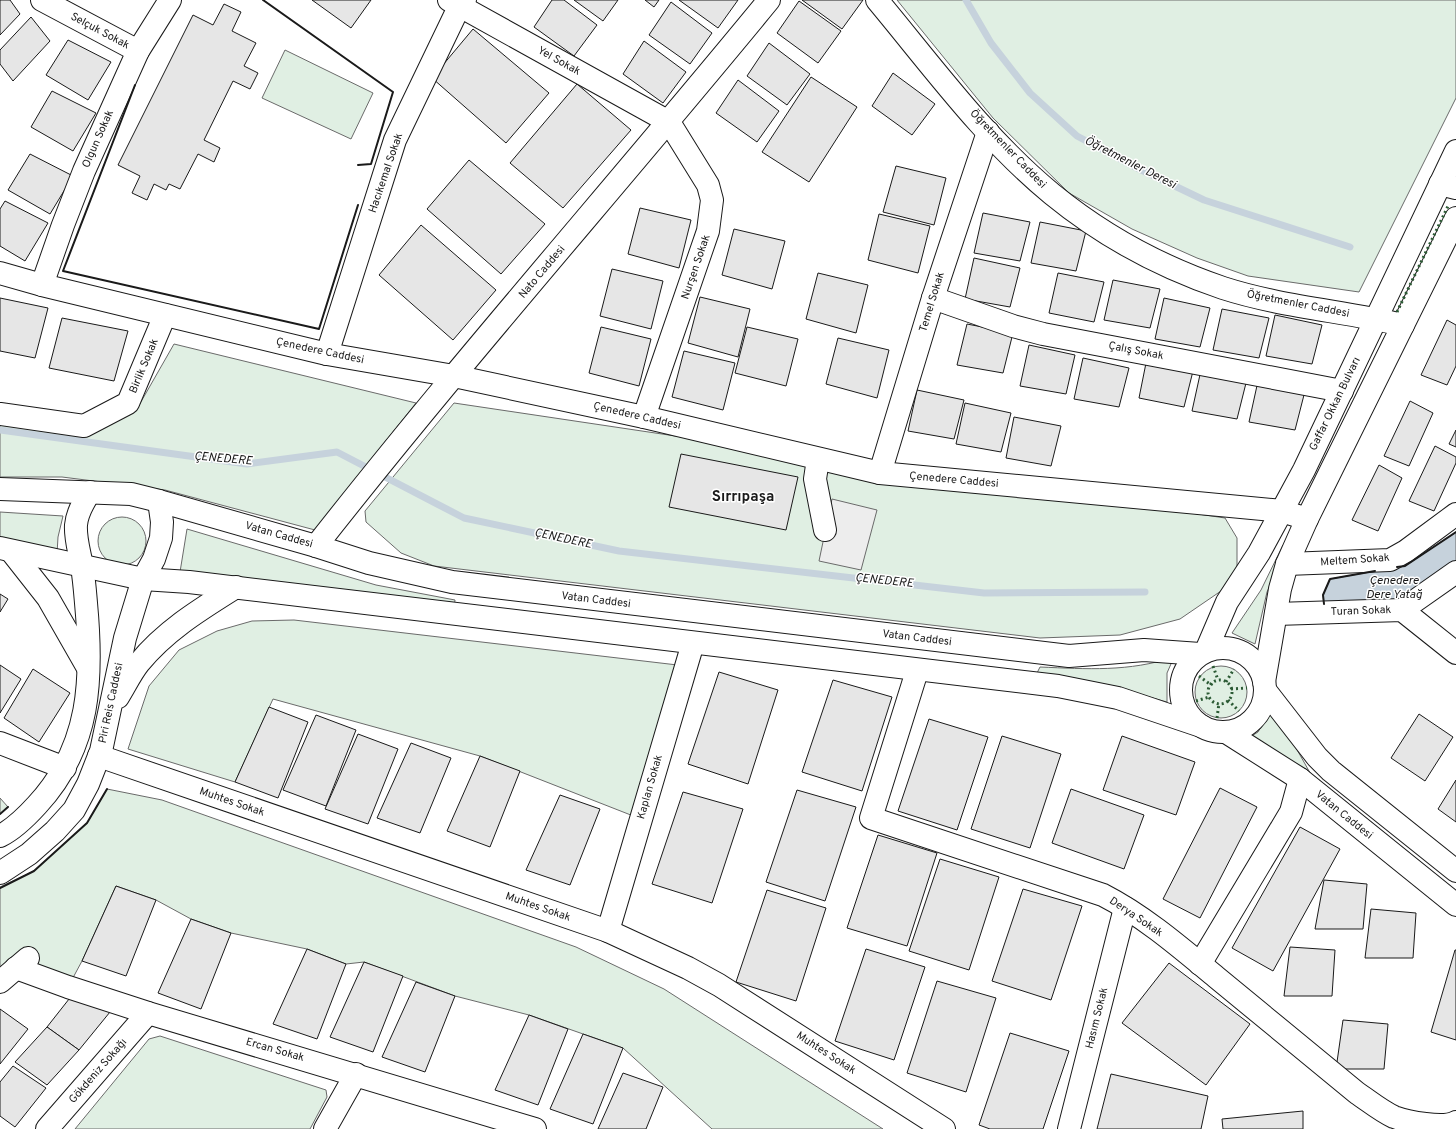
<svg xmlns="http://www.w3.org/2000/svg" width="1456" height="1129" viewBox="0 0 1456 1129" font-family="Overpass,sans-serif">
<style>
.green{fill:#e0efe3;stroke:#6a6a6a}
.parking{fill:#ededed;stroke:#6a6a6a}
.water{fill:#c6d2dc;stroke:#6a6a6a}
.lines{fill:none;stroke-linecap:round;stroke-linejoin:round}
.stream{stroke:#c6d2dc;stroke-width:7}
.building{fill:#e6e6e6;stroke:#1a1a1a}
.minor-casing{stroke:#1a1a1a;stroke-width:24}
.major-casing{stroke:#1a1a1a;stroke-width:24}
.minor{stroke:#fff;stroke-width:22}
.major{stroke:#fff;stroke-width:22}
.hedge{stroke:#2b5a34;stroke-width:3;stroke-dasharray:2 3;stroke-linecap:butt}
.wall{stroke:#1a1a1a;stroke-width:2}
.labels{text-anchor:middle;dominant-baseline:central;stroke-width:3;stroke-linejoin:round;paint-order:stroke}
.street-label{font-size:11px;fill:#1a1a1a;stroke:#fff}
.water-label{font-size:12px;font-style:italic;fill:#1a1a1a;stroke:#fff}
.district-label{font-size:15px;font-weight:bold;fill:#1a1a1a;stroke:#fff}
</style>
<rect width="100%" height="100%" fill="#fff"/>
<g class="green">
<polygon points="897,0 1456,0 1456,98 1359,292 1248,276 1197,258 1132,229 1069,193 993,118"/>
<polygon points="285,50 373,93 351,139 262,98"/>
<polygon points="174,344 416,403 315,530 165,490 62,477 0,477 0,417 97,431 138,407"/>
<polygon points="454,403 1225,518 1237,538 1237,567 1221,591 1180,619 1120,635 1040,638 434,566 401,553 366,522 365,511"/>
<polygon points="0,512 63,516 58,537 57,554 0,542"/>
<circle cx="122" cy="541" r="24"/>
<polygon points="187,529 376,585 455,600 454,609 180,572"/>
<polygon points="1283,545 1287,548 1267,592 1255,644 1232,633 1261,590"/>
<polygon points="294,620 686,666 641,819 480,756 273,699 235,782 128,749 149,686 179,650 217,631 252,621"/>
<path d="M 1174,657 L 1167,673 L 1167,702 L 1135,693 L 1037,673 L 1040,667 C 1087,669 1129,672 1174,657 Z"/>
<circle cx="1221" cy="692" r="26"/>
<polygon points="1273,707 1318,787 1247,739 1258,732"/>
<polygon points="107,789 162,800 576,947 664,989 883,1129 712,1129 623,1048 529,1015 455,996 364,962 346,964 307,949 231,933 191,919 156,900 116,886 82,961 68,987 0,972 0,887 34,871 87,823"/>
<polygon points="0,798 8,807 0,814"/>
<polygon points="160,1036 326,1090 327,1097 310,1129 75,1129 149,1039"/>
</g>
<polygon class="parking" points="832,499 877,510 861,570 819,561"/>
<polygon class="water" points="1456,532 1456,566 1401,606 1324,605 1323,595 1330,579 1405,566"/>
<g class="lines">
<g class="stream">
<polyline points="966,0 991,43 1030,93 1077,136 1133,166 1204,200 1350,247"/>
<polyline points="0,430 247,464 337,452 464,518 619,551 984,593 1145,592"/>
</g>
</g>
<g class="building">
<polygon points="0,0 10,0 20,14 0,35"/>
<polygon points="312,0 371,0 351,28"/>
<polygon points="552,0 564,0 597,25 574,56 534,27"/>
<polygon points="574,0 618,0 603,21"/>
<polygon points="645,0 659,0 654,7"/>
<polygon points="679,0 738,0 718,28"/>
<polygon points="802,0 863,0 842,29"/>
<polygon points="799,1 841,31 818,63 777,33"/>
<polygon points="671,2 712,33 690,64 649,35"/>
<polygon points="224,4 241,12 232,31 256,43 244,66 258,73 250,89 233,81 204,140 220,148 214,162 198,154 180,189 169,184 166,190 154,184 147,200 132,193 140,176 118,165 193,15 213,25"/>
<polygon points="31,17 50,41 13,81 0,64 0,50"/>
<polygon points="473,29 549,93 506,143 432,78"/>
<polygon points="68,40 111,62 88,100 46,75"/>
<polygon points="644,41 686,72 663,103 623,74"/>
<polygon points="769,43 810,74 787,105 747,76"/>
<polygon points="893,73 935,104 912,135 872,106"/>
<polygon points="811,77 857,107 809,182 762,152"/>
<polygon points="738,80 779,111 757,142 716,113"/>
<polygon points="577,84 631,130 563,208 510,163"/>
<polygon points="52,91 96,113 73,151 31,127"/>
<polygon points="30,154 73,176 50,214 8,190"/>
<polygon points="469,160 545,224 501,274 427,209"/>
<polygon points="896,166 946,178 934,225 883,212"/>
<polygon points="5,201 48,223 25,261 0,246 0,209"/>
<polygon points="640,208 691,220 679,268 628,254"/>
<polygon points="983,213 1030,222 1020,261 974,253"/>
<polygon points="879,214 930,226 918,273 868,260"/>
<polygon points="1040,222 1086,231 1076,271 1031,263"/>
<polygon points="421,225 496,290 453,340 379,275"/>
<polygon points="734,229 785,241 772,289 722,275"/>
<polygon points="974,258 1020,268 1010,307 965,299"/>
<polygon points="612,269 663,281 651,329 600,316"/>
<polygon points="818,273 868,285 856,333 806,319"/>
<polygon points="1058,273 1104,282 1094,322 1049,313"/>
<polygon points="1113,280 1160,289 1150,328 1104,320"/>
<polygon points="700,297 750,309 738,357 688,343"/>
<polygon points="0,298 48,308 35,358 0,351"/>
<polygon points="1164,298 1210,308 1200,347 1155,339"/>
<polygon points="1222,309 1269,318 1259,358 1213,350"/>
<polygon points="1275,315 1322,325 1312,364 1266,356"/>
<polygon points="62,318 128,331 114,381 49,368"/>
<polygon points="1447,320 1456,325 1456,366 1447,385 1421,375"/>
<polygon points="967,324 1013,333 1003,373 957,365"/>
<polygon points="601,327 651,339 639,386 589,373"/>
<polygon points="747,327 798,339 786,386 735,373"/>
<polygon points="838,338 889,350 877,398 826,384"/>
<polygon points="1029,345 1075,355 1066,394 1020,386"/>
<polygon points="684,351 735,363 723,410 672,397"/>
<polygon points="1083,358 1129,368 1119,407 1074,399"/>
<polygon points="1147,358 1194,367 1184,407 1139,398"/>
<polygon points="1201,370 1247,379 1237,419 1192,411"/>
<polygon points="1258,381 1305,391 1295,430 1249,422"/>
<polygon points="917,390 964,400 954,439 908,431"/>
<polygon points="1410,401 1433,413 1409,466 1384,456"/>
<polygon points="965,403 1011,413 1001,452 956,444"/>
<polygon points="1014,417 1061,426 1051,466 1006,458"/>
<polygon points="1456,430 1456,447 1449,444"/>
<polygon points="1435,446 1456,457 1456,463 1434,511 1409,501"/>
<polygon points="681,454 798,477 786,530 669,507"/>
<polygon points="1379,465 1402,478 1378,531 1352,520"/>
<polygon points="0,594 8,599 0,612"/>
<polygon points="0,665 21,679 0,713"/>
<polygon points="33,669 70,693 39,742 4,718"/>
<polygon points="719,672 778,690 748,784 688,764"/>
<polygon points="833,680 892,697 862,791 802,772"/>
<polygon points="269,707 308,722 278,798 235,782"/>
<polygon points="1419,714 1453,737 1425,781 1391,758"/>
<polygon points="316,715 356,730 326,806 283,790"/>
<polygon points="929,719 988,737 957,830 898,811"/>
<polygon points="358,734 398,749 368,824 325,809"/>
<polygon points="1002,736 1061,754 1030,848 971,829"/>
<polygon points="1122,736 1195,762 1176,815 1103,790"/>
<polygon points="411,743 451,758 420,833 377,818"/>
<polygon points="480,756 520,771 490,847 447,831"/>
<polygon points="1456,780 1456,822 1438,809"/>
<polygon points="1220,788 1257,807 1200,918 1163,899"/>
<polygon points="1071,789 1144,815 1124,869 1052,843"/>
<polygon points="797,790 856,807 825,901 766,882"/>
<polygon points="683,792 743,809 712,903 652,884"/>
<polygon points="560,795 600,809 570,885 526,870"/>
<polygon points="1300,827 1340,849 1273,971 1232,948"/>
<polygon points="878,835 937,853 907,946 847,928"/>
<polygon points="940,859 999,877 969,970 909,951"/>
<polygon points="1324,880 1367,884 1363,929 1315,929"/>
<polygon points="116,886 156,900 126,976 82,961"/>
<polygon points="1023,889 1082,906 1051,1000 992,981"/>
<polygon points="767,890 826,908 796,1001 736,982"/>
<polygon points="1371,909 1416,913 1413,958 1365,958"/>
<polygon points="191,919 231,933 201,1009 158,993"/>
<polygon points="1290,947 1335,950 1332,996 1284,996"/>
<polygon points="307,949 346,964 317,1039 273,1024"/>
<polygon points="866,949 925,967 894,1060 835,1041"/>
<polygon points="1455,950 1456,950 1456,1040 1431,1032"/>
<polygon points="364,962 403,976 373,1052 330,1037"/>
<polygon points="1169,963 1250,1024 1206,1085 1122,1023"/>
<polygon points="937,981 996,998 966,1092 907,1073"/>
<polygon points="416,982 455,996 425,1072 382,1057"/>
<polygon points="73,994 110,1012 79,1050 47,1027"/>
<polygon points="0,1009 28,1029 0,1064"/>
<polygon points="529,1015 568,1029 538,1105 495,1090"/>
<polygon points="1343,1020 1388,1024 1384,1069 1336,1069"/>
<polygon points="47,1027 79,1050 47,1085 15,1062"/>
<polygon points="1010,1033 1069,1051 1043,1129 990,1129 979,1125"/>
<polygon points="583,1034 623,1048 593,1124 550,1109"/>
<polygon points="13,1066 46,1088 15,1127 0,1116 0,1082"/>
<polygon points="623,1073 663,1087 646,1129 598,1129"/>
<polygon points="1111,1074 1208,1096 1201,1129 1097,1129"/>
<polygon points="1303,1111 1303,1129 1223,1129 1222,1119"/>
</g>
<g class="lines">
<g class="minor-casing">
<g id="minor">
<polyline points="42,0 138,51"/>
<polyline points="449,0 669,122 708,185 712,200 708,231 644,417"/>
<path d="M 877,0 C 932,66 985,139 1052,194 C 1102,235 1161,267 1223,288 C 1282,307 1344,311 1403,325"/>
<polyline points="1440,184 1456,188"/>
<polyline points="0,273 42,285 327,354 454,376 644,417 880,473 1282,511 1307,519"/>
<polyline points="42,285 63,225 84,171 138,51 170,0"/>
<polyline points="933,298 1013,326 1043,334 1342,391"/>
<polyline points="327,354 395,140 459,7 465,0"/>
<polyline points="0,414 84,426 128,403 165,315"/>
<polyline points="818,459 815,479 825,530"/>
<polyline points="880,473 933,298 988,132"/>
<path d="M 316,546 C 462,360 619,183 769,0"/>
<polyline points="1287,564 1390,560 1406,551 1456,514"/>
<polyline points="1402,610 1456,572"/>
<polyline points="1276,614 1402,610 1456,653"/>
<path d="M 917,671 L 871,818 L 1103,895 C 1144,916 1181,948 1216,977 C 1263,1016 1310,1054 1357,1093 C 1369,1101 1381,1111 1394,1117 C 1408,1122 1443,1129 1456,1122"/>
<polyline points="0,743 65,768"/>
<polyline points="99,756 608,931 688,968 719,985 944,1129"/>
<polyline points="608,931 693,643"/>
<polyline points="1200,964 1291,812 1300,779"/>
<polyline points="16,968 68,987 148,1013 535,1129"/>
<polyline points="0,982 28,958"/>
<polyline points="47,1129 148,1013"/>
<polyline points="325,1129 356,1074"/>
<polyline points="1069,1129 1125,908"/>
</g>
</g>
<g class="major-casing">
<g id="major">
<polyline points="0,489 131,494 159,501 316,546 369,563 452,582 1069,656 1144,650 1200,654"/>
<polyline points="0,548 143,579 189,582 1058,686 1118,698 1201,726"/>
<polyline points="11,551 48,598 88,668"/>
<circle cx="1223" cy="690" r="42"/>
<polyline points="1206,651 1227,602 1259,553 1304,470 1456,151"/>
<polyline points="1264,682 1280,589 1287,564 1307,519 1456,218"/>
<polyline points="1265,690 1317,757 1331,771 1456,871"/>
<path d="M 118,697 C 125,686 131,673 139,663 C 166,630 201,609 236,587"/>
<polyline points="1226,732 1300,779 1456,905"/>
<path d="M 0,836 C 14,829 27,816 37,805 C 91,747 93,678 86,603 C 85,591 84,578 82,567 C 80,553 75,539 76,525 C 77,513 84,501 90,492"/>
<polyline points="0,873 29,854 55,831 74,810 88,784 101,751 125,638 143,579 154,559 161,538 162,522 159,501"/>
</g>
</g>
<use href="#minor" class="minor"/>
<use href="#major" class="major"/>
<g class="hedge">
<polyline points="1397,312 1449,204"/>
<polyline points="1213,666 1218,680"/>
<polyline points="1199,676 1211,685 1212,683"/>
<circle cx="1220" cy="692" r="12"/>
<polyline points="1226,682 1234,669"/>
<polyline points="1231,689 1247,688"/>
<polyline points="1228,700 1239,711"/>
<polyline points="1196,701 1209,697"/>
<polyline points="1217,718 1219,703"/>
</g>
<g class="wall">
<polyline points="263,0 393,92 371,164 358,165"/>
<polyline points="135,85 63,271 319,329 358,205"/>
<polyline points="1397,567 1405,566 1456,532"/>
<polyline points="1324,604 1323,595 1330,579 1375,571"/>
<polyline points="0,814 8,807"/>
<polyline points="0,888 34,871 87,823 107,789"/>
</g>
</g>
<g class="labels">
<g class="street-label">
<text transform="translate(100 31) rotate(28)">Selçuk Sokak</text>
<text transform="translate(559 61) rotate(29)">Yel Sokak</text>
<text transform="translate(98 139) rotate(-66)">Olgun Sokak</text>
<text transform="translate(1008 149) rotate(46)">Öğretmenler Caddesi</text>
<text transform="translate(386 173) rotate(-71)">Hacıkemal Sokak</text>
<text transform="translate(696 267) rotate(-71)">Nurşen Sokak</text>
<text transform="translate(542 272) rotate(-50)">Nato Caddesi</text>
<text transform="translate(932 302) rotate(-73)">Temel Sokak</text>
<text transform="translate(1298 304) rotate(11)">Öğretmenler Caddesi</text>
<text transform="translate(320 351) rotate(12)">Çenedere Caddesi</text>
<text transform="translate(1136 351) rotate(11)">Çalış Sokak</text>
<text transform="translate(144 366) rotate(-67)">Birlik Sokak</text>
<text transform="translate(1335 404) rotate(-64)">Gaffar Okkan Bulvarı</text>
<text transform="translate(637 416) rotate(13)">Çenedere Caddesi</text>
<text transform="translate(954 480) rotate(5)">Çenedere Caddesi</text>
<text transform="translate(279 535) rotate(16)">Vatan Caddesi</text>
<text transform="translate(1355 560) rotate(-4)">Meltem Sokak</text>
<text transform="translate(596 600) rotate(7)">Vatan Caddesi</text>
<text transform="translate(1361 611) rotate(-2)">Turan Sokak</text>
<text transform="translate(917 638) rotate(7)">Vatan Caddesi</text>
<text transform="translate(111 703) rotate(-78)">Piri Reis Caddesi</text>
<text transform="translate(650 787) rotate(-74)">Kaplan Sokak</text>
<text transform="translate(232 802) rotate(19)">Muhtes Sokak</text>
<text transform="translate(1344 815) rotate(39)">Vatan Caddesi</text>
<text transform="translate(538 907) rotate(19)">Muhtes Sokak</text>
<text transform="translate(1136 917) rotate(34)">Derya Sokak</text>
<text transform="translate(1097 1018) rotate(-76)">Hasım Sokak</text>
<text transform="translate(275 1050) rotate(16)">Ercan Sokak</text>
<text transform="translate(826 1053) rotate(33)">Muhtes Sokak</text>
<text transform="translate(98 1071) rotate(-49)">Gökdeniz Sokağı</text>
</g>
<g class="water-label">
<text transform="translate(1130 163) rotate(27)">Öğretmenler Deresi</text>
<text transform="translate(223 459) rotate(5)">ÇENEDERE</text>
<text transform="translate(563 539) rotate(12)">ÇENEDERE</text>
<text transform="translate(884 581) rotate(6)">ÇENEDERE</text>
<text x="1394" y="581">Çenedere<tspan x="1394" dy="14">Dere Yatağ</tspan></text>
</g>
<g class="district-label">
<text x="743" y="497">Sırrıpaşa</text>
</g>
</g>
</svg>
